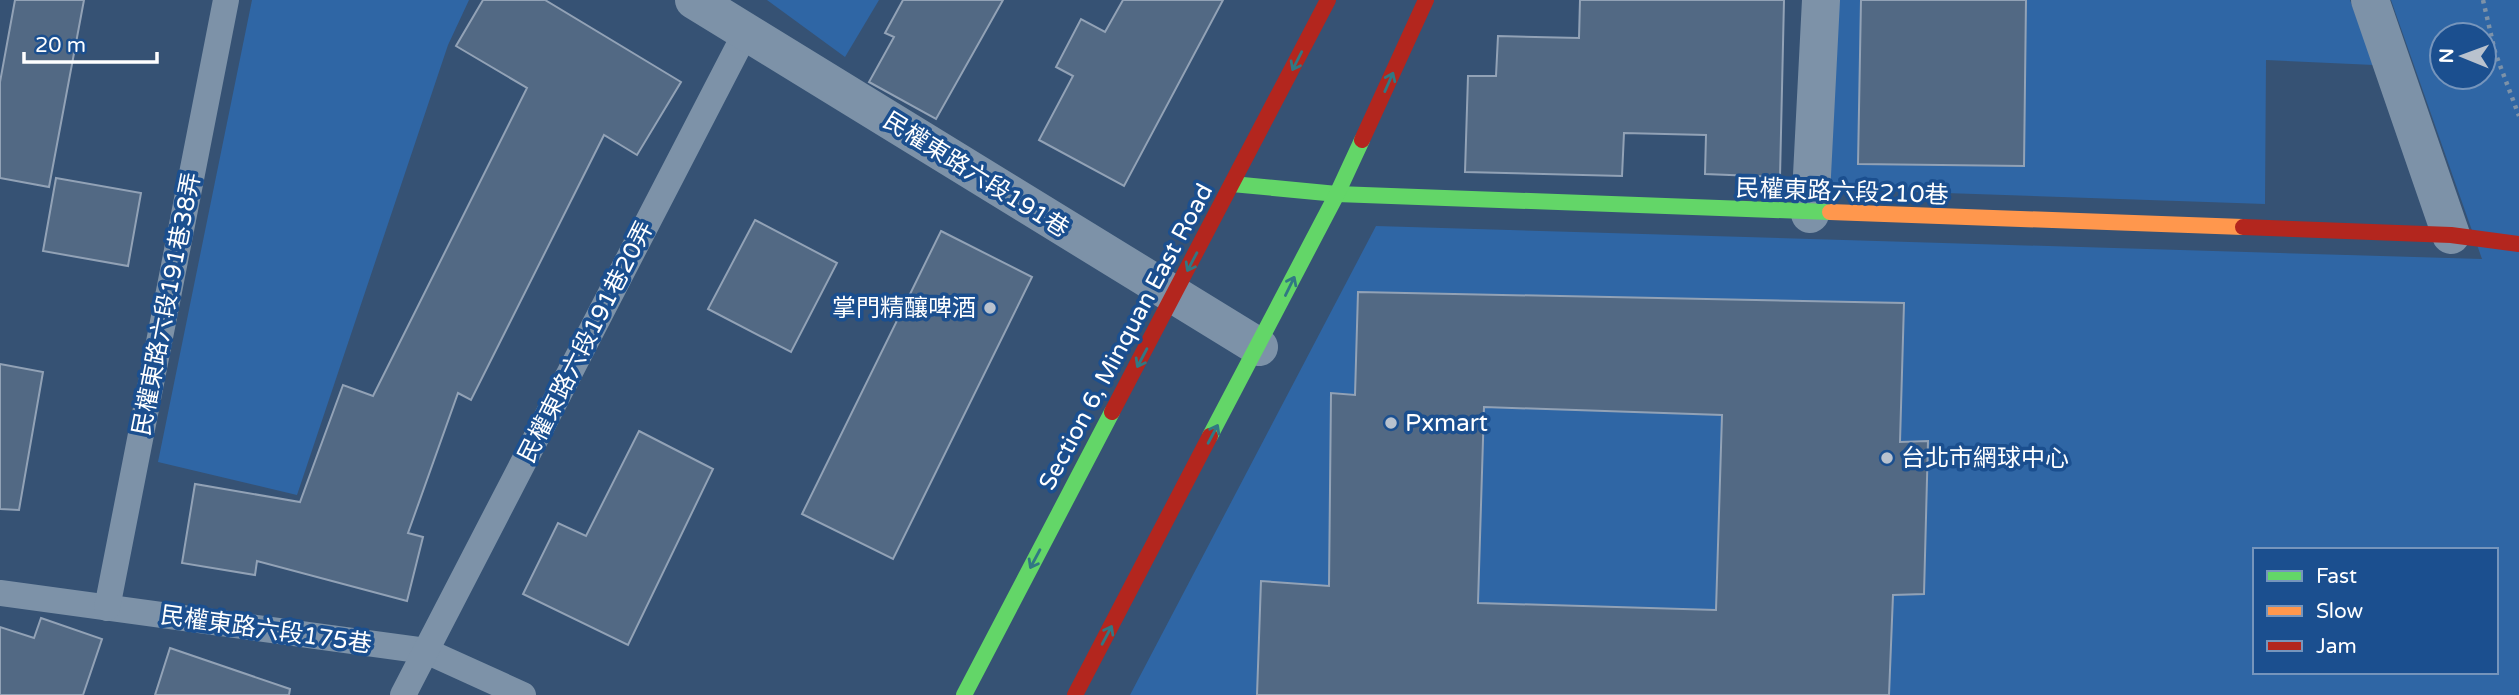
<svg xmlns="http://www.w3.org/2000/svg" width="2519" height="695" viewBox="0 0 2519 695" font-family="'Varela Round','Noto Sans TC',sans-serif">
<style>
.green{fill:#2f66a5;fill-rule:evenodd}
.building{fill:#526984;stroke:#92a2b6;stroke-width:2;fill-rule:evenodd}
.lines{fill:none;stroke-linecap:round;stroke-linejoin:round}
.path{stroke:#7d92a8;stroke-width:4.5;stroke-dasharray:3.5 5;stroke-linecap:butt}
.lane{stroke:#7d92a8;stroke-width:26}
.street{stroke:#7d92a8;stroke-width:38}
.fast{stroke:#63d668;stroke-width:16}
.slow{stroke:#ff974d;stroke-width:16}
.jam{stroke:#b3261e;stroke-width:16}
.oneway{stroke:#317883}
.poi-dot{fill:#b9c2ce;stroke:#1b4f8f;stroke-width:2.5}
.labels{text-anchor:middle;dominant-baseline:central;stroke-width:7;stroke-linejoin:round;paint-order:stroke}
.street-label{font-size:24px;fill:#fff;stroke:#1b4f8f}
.poi-label{font-size:24px;fill:#fff;stroke:#1b4f8f;text-anchor:start}
</style>
<rect width="100%" height="100%" fill="#365274"/>
<g class="green">
<polygon points="252,0 469,0 448,45 297,495 158,462"/>
<polygon points="767,0 879,0 845,57"/>
<polygon points="1835,0 2350,0 2374,65 2266,60 2265,204 1827,189"/>
<path d="M 2391,0 L 2519,0 L 2519,695 L 1130,695 L 1376,226 L 2482,259 ZM 2442,35 L 2484,35 L 2484,77 L 2442,77 ZM 2255,550 L 2496,550 L 2496,672 L 2255,672 Z"/>
</g>
<g class="building">
<polygon points="15,0 84,0 49,187 0,178 0,82"/>
<polygon points="483,0 545,0 681,82 637,155 604,135 471,400 458,393 408,533 423,537 407,601 257,561 255,575 182,563 195,484 300,502 343,385 373,396 527,88 456,46"/>
<polygon points="903,0 1003,0 936,119 869,82 894,37 885,33"/>
<polygon points="1123,0 1223,0 1124,186 1039,140 1073,76 1056,67 1081,19 1105,32"/>
<polygon points="1580,0 1784,0 1780,177 1705,174 1706,135 1624,133 1622,176 1465,172 1468,76 1496,76 1498,36 1579,38"/>
<polygon points="1861,0 2026,0 2024,166 1858,164"/>
<polygon points="56,178 141,193 128,266 43,251"/>
<polygon points="755,220 837,263 791,352 708,309"/>
<polygon points="941,231 1032,277 893,559 802,514"/>
<path d="M 1358,292 L 1904,303 L 1900,442 L 1928,441 L 1924,594 L 1893,595 L 1889,695 L 1257,695 L 1261,581 L 1329,586 L 1331,393 L 1355,395 ZM 1484,407 L 1722,415 L 1716,610 L 1478,603 Z"/>
<polygon points="0,364 43,372 19,510 0,509"/>
<polygon points="639,431 713,469 628,645 523,594 558,523 586,536"/>
<polygon points="41,618 102,639 83,695 0,695 0,627 34,638"/>
<polygon points="170,648 290,689 289,695 155,695"/>
</g>
<g class="lines">
<polyline class="path" points="2483,0 2495,52 2519,116"/>
<g class="lane">
<polyline points="0,593 426,651 523,695"/>
<polyline points="107,608 226,0"/>
<polyline points="403,695 746,32"/>
</g>
<g class="street">
<polyline points="694,0 1259,347"/>
<polyline points="2370,0 2451,235"/>
<polyline points="1810,214 1821,0"/>
</g>
<g class="fast">
<polyline points="1232,184 1337,194 1830,212"/>
<polyline points="1210,436 1337,194 1362,140"/>
<polyline points="964,695 1112,412"/>
</g>
<polyline class="slow" points="1830,212 2243,227"/>
<g class="jam">
<polyline points="1362,140 1426,0"/>
<polyline points="2243,227 2451,235 2519,244"/>
<polyline points="1112,412 1328,0"/>
<polyline points="1075,695 1210,436"/>
</g>
</g>
<defs><path id="oneway-shaft" d="M-6 0H5M1.5-3L5.5 0L1.5 3" fill="none" stroke-width="1.6" stroke-linecap="round" stroke-linejoin="round" transform="scale(1.75)"/></defs>
<g class="oneway">
<use href="#oneway-shaft" transform="translate(1297 61) rotate(117)"/>
<use href="#oneway-shaft" transform="translate(1389 82) rotate(-66)"/>
<use href="#oneway-shaft" transform="translate(1192 262) rotate(118)"/>
<use href="#oneway-shaft" transform="translate(1290 286) rotate(-64)"/>
<use href="#oneway-shaft" transform="translate(1142 358) rotate(118)"/>
<use href="#oneway-shaft" transform="translate(1213 434) rotate(-62)"/>
<use href="#oneway-shaft" transform="translate(1035 559) rotate(118)"/>
<use href="#oneway-shaft" transform="translate(1107 635) rotate(-62)"/>
</g>
<g class="poi-dot">
<circle cx="990" cy="308" r="7"/>
<circle cx="1391" cy="423" r="7"/>
<circle cx="1887" cy="458" r="7"/>
</g>
<g class="labels">
<g class="street-label">
<text transform="translate(976 175) rotate(32)">民權東路六段191巷</text>
<text transform="translate(1842 192) rotate(2)">民權東路六段210巷</text>
<text transform="translate(167 304) rotate(-79)">民權東路六段191巷38弄</text>
<text transform="translate(1126 337) rotate(-62)">Section 6, Minquan East Road</text>
<text transform="translate(586 342) rotate(-63)">民權東路六段191巷20弄</text>
<text transform="translate(266 630) rotate(8)">民權東路六段175巷</text>
</g>
<g class="poi-label">
<text x="976" y="308" text-anchor="end">掌門精釀啤酒</text>
<text x="1405" y="423">Pxmart</text>
<text x="1901" y="458">台北市網球中心</text>
</g>
</g>
<rect x="2253" y="548" width="245" height="126" fill="#1b4f8f" stroke="#7695bc" stroke-width="2"/>
<rect x="2267" y="571" width="35" height="10" fill="#63d668" stroke="#7695bc" stroke-width="2"/>
<text x="2316" y="583" font-size="21" fill="#ffffff">Fast</text>
<rect x="2267" y="606" width="35" height="10" fill="#ff974d" stroke="#7695bc" stroke-width="2"/>
<text x="2316" y="618" font-size="21" fill="#ffffff">Slow</text>
<rect x="2267" y="641" width="35" height="10" fill="#b3261e" stroke="#7695bc" stroke-width="2"/>
<text x="2316" y="653" font-size="21" fill="#ffffff">Jam</text>
<g transform="translate(2463 56) rotate(271)"><circle r="33" fill="#1b4f8f" stroke="#7695bc" stroke-width="2"/>
<path d="M0-5L12 26L0 18L-12 26Z" fill="#b9c2ce"/>
<text y="-10" font-size="19" font-weight="bold" text-anchor="middle" fill="#ffffff">N</text>
</g>
<path d="M24 52v10h133v-10" fill="none" stroke="#ffffff" stroke-width="3.5"/>
<text x="35" y="52" font-size="21" fill="#ffffff" stroke="#1b4f8f" stroke-width="5" paint-order="stroke">20 m</text>
</svg>
